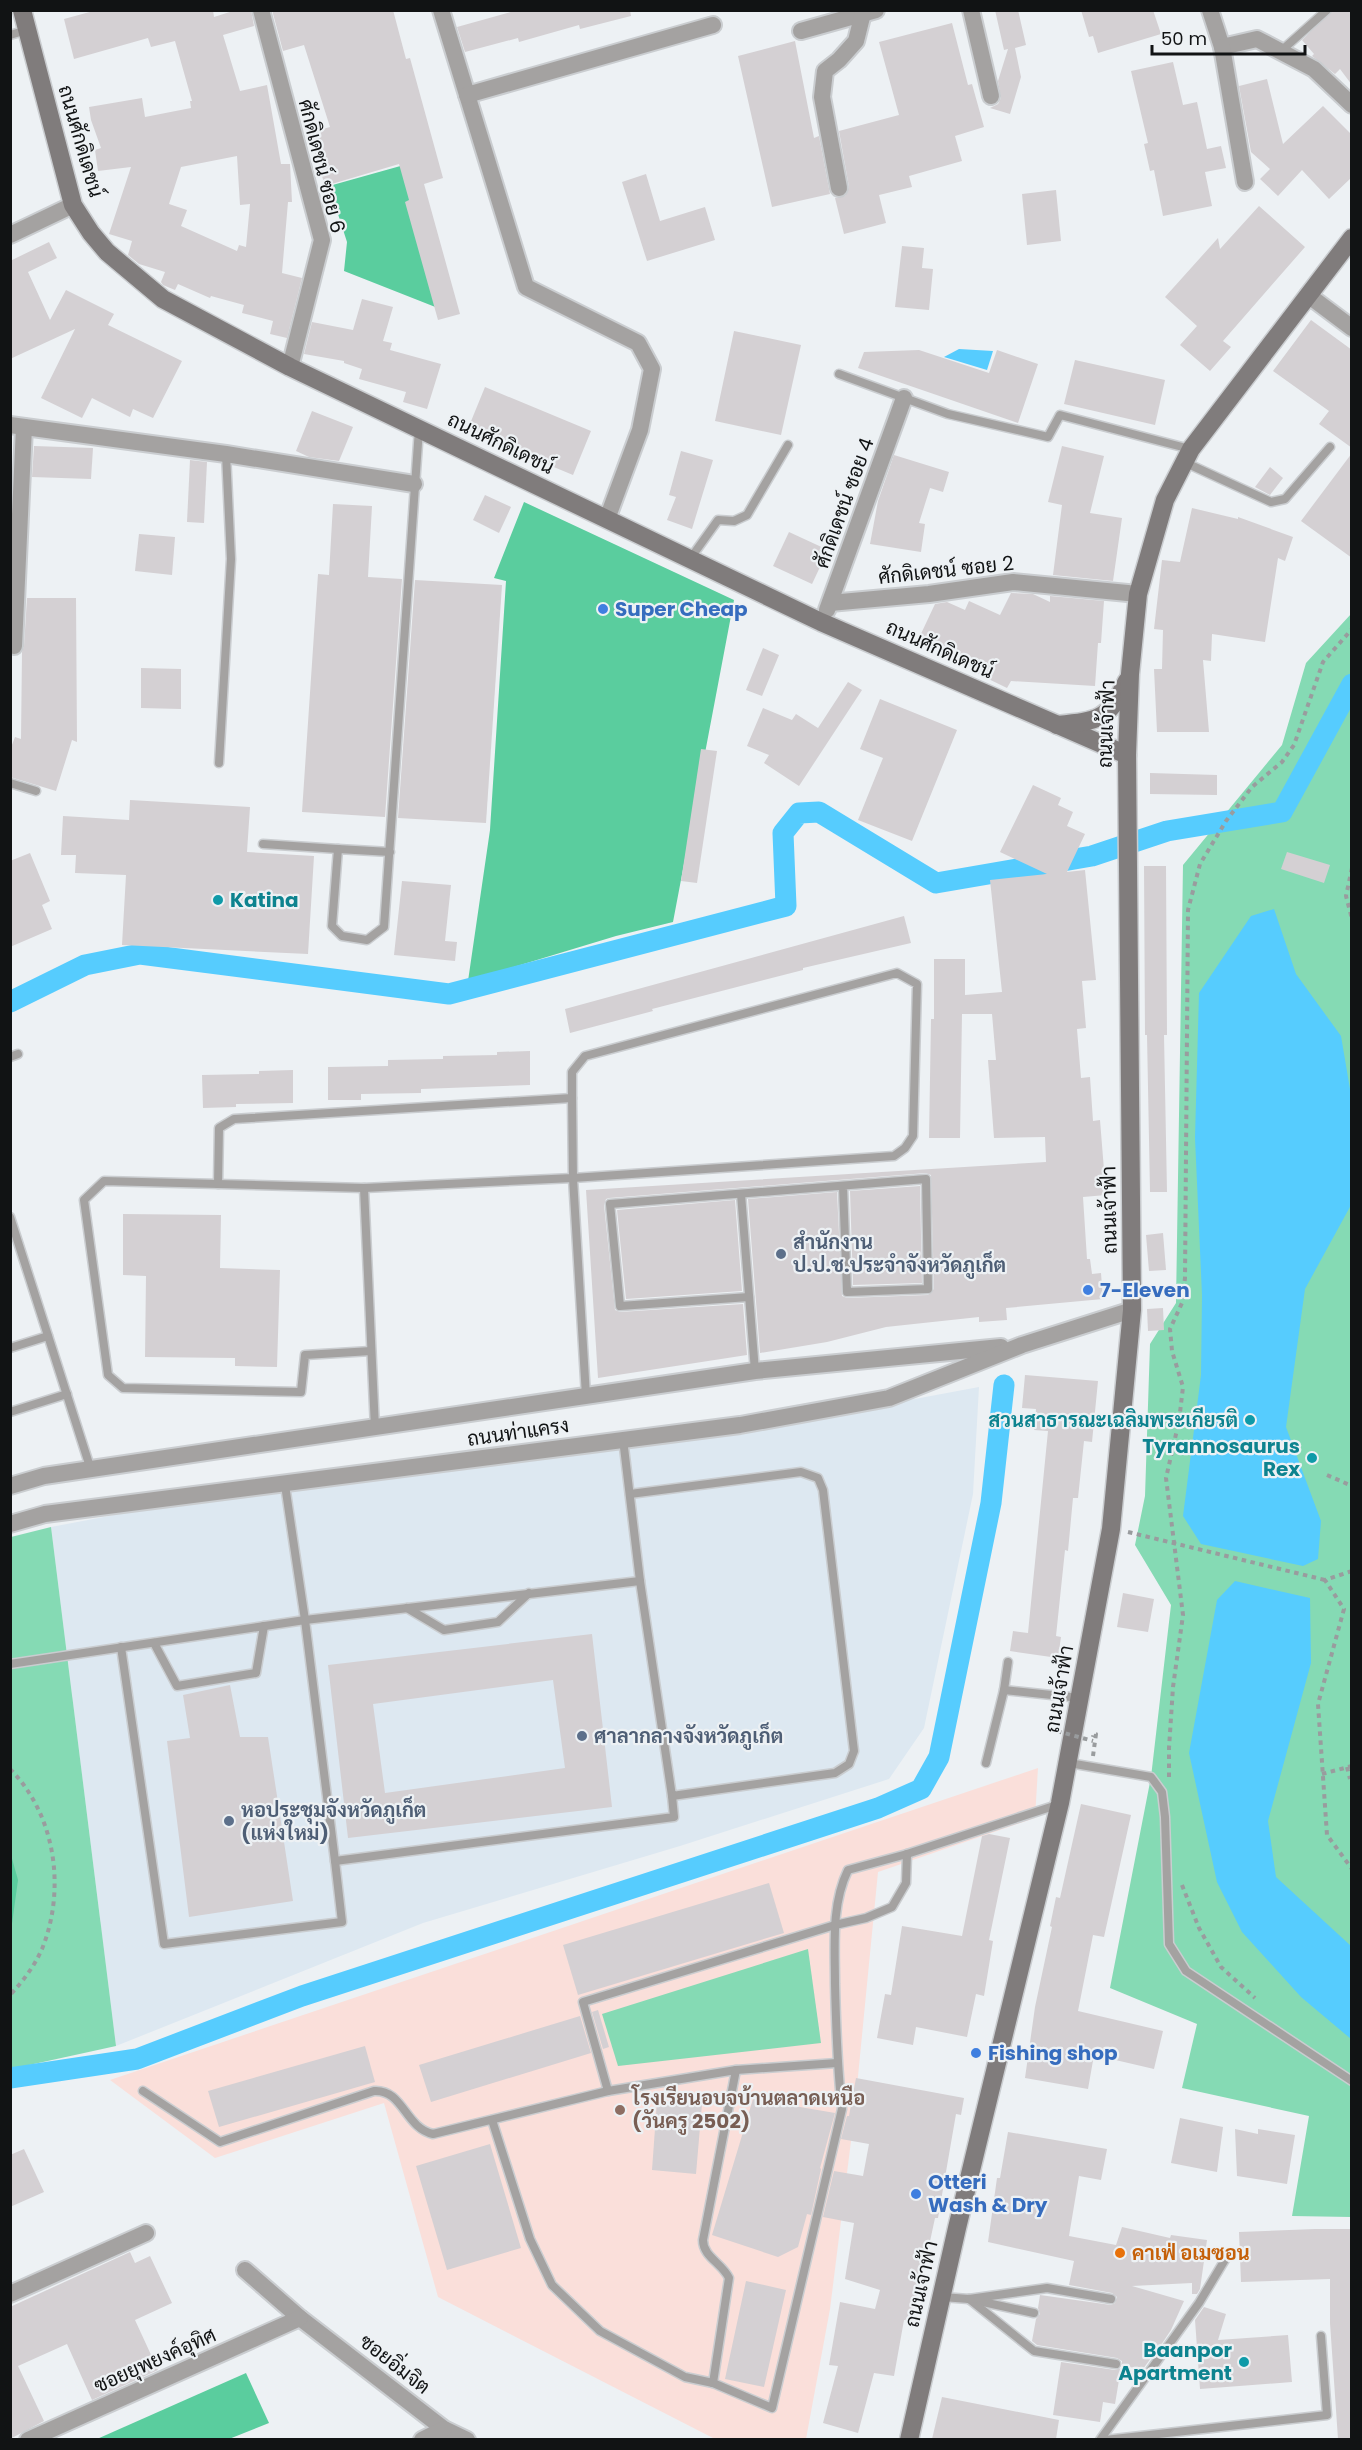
<svg xmlns="http://www.w3.org/2000/svg" width="1362" height="2450" viewBox="0 0 1362 2450" font-family="Poppins,Sarabun,sans-serif">
<style>
.built{fill:#dde8f1}
.education{fill:#fadfda}
.green{fill:#85dab4}
.forest{fill:#5acd9e}
.water{fill:#56ccfe}
.lines{fill:none;stroke-linecap:round;stroke-linejoin:round}
.canal{stroke:#56ccfe;stroke-width:21}
.building{fill:#d4d0d3;fill-rule:evenodd}
.lane-casing{stroke:#cacdd0;stroke-width:11}
.street-casing{stroke:#cacdd0;stroke-width:20}
.secondary-casing{stroke:#cacdd0;stroke-width:21}
.path{stroke:#999c9e;stroke-width:4;stroke-dasharray:4.5 4.5;stroke-linecap:butt}
.lane{stroke:#a4a2a1;stroke-width:8}
.street{stroke:#a4a2a1;stroke-width:16}
.secondary{stroke:#807c7c;stroke-width:18}
.path-bridge{stroke:#999c9e;stroke-width:4;stroke-dasharray:4.5 4.5;stroke-linecap:butt}
.shop-dot{fill:#3f7fe0;stroke:#edf1f4;stroke-width:2}
.culture-dot{fill:#0f9aa8;stroke:#edf1f4;stroke-width:2}
.service-dot{fill:#5c6f8a;stroke:#edf1f4;stroke-width:2}
.education-dot{fill:#8d6e63;stroke:#edf1f4;stroke-width:2}
.food-dot{fill:#e8710a;stroke:#edf1f4;stroke-width:2}
.labels{text-anchor:middle;dominant-baseline:central;stroke-width:4.5;stroke-linejoin:round;paint-order:stroke}
.street-label{font-size:20px;fill:#111314;stroke:#edf1f4}
.shop-label{font-size:20px;font-weight:bold;fill:#366cbe;stroke:#edf1f4;text-anchor:start}
.culture-label{font-size:20px;font-weight:bold;fill:#0d838f;stroke:#edf1f4;text-anchor:end}
.service-label{font-size:20px;font-weight:bold;fill:#4e5e75;stroke:#edf1f4;text-anchor:start}
.education-label{font-size:20px;font-weight:bold;fill:#785e54;stroke:#edf1f4;text-anchor:start}
.food-label{font-size:20px;font-weight:bold;fill:#c56008;stroke:#edf1f4;text-anchor:start}
</style>
<rect width="100%" height="100%" fill="#edf1f4"/>
<polygon class="built" points="979,1387 973,1494 924,1728 889,1779 680,1846 423,1923 116,2046 51,1527 130,1512 722,1435"/>
<polygon class="education" points="1038,1768 1035,1818 878,1872 854,2117 830,2309 806,2439 715,2439 438,2297 384,2103 215,2158 110,2080"/>
<g class="green">
<polygon points="1351,614 1351,2217 1292,2216 1309,2116 1182,2088 1197,2024 1110,1988 1151,1777 1171,1605 1135,1545 1145,1496 1150,1344 1176,1303 1183,865 1282,745 1306,663"/>
<polygon points="51,1527 116,2046 11,2069 11,1537"/>
<polygon points="808,1949 821,2043 618,2066 602,2014"/>
</g>
<g class="forest">
<polygon points="404,165 448,312 344,271 347,242 329,186"/>
<polygon points="524,502 734,600 673,922 616,936 468,981 490,830 506,581 494,578"/>
<polygon points="11,1855 18,1880 11,1931 10,1855"/>
<polygon points="246,2373 269,2423 229,2439 97,2439"/>
</g>
<g class="water">
<polygon points="959,349 993,351 987,370 944,357"/>
<polygon points="1274,909 1296,974 1341,1036 1351,1095 1351,1205 1305,1289 1286,1427 1321,1521 1318,1559 1303,1566 1201,1544 1183,1516 1201,1375 1202,1295 1195,1138 1199,993 1251,916"/>
<polygon points="1235,1581 1310,1598 1311,1663 1268,1821 1276,1877 1351,1946 1351,2039 1301,1997 1242,1932 1217,1882 1189,1753 1217,1600"/>
</g>
<g class="lines">
<g class="canal">
<polyline points="10,1002 85,965 140,954 449,994 786,906 783,833 799,813 819,812 936,883 1092,856 1167,831 1282,812 1352,684"/>
<polyline points="10,2078 137,2059 302,1996 878,1808 921,1789 939,1757 991,1503 1004,1385"/>
</g>
</g>
<g class="building">
<path d="M 97,10 L 213,10 L 214,17 L 236,10 L 251,10 L 254,26 L 223,35 L 240,91 L 267,85 L 281,164 L 290,164 L 292,202 L 288,202 L 282,273 L 302,278 L 287,338 L 270,334 L 273,321 L 242,313 L 244,305 L 211,296 L 210,298 L 178,284 L 175,290 L 163,285 L 161,282 L 165,272 L 139,264 L 128,255 L 132,241 L 109,234 L 131,167 L 98,171 L 95,150 L 101,148 L 91,120 L 89,107 L 142,98 L 145,117 L 191,108 L 190,101 L 192,101 L 175,41 L 151,47 L 148,38 L 74,59 L 64,19 ZM 237,156 L 240,205 L 250,204 L 246,247 L 239,245 L 237,251 L 181,226 L 187,210 L 169,204 L 181,167 Z"/>
<polygon points="272,10 393,10 406,59 410,58 443,178 424,184 460,314 438,320 405,202 409,200 399,164 325,186 309,133 330,127 304,45 283,51"/>
<polygon points="518,10 630,10 631,16 580,29 579,25 519,42 518,38 465,52 457,27"/>
<polygon points="995,10 1018,10 1026,45 1015,48 1021,77 1010,114 990,108 998,104 1001,98 998,81 1008,49 1004,50"/>
<polygon points="1081,10 1153,10 1161,34 1098,53 1093,36 1089,37"/>
<polygon points="1333,10 1352,10 1352,85 1340,69 1335,74 1312,56 1314,54 1302,40"/>
<polygon points="952,23 968,85 972,84 984,127 955,136 962,161 909,176 912,187 879,195 886,223 844,234 835,198 845,196 849,187 839,131 899,115 879,42"/>
<polygon points="795,41 814,138 819,136 830,194 772,207 738,56"/>
<polygon points="1173,62 1183,105 1197,102 1207,149 1221,146 1226,168 1205,172 1212,206 1163,216 1154,170 1150,171 1144,144 1148,143 1131,71"/>
<polygon points="1267,79 1283,144 1323,106 1352,135 1352,177 1329,199 1302,170 1278,196 1260,179 1270,169 1251,152 1239,86"/>
<polygon points="646,174 660,221 705,207 715,240 647,261 622,182"/>
<polygon points="1056,190 1061,241 1027,245 1022,194"/>
<polygon points="1259,206 1305,247 1223,341 1231,347 1210,371 1180,345 1197,326 1165,297 1218,238 1220,249"/>
<polygon points="49,242 57,258 28,272 50,320 66,290 114,314 108,325 182,361 153,418 133,409 130,417 92,398 82,418 41,398 75,329 10,359 10,261"/>
<polygon points="902,246 924,248 922,268 933,269 929,310 895,307"/>
<polygon points="362,299 393,307 383,341 392,343 390,350 441,364 427,409 403,402 406,392 359,379 362,369 344,363 344,361 304,354 312,322 353,330"/>
<polygon points="1311,320 1352,350 1352,448 1319,424 1329,411 1273,371"/>
<polygon points="734,331 801,345 781,435 715,421"/>
<polygon points="919,350 989,373 997,350 1038,364 1018,423 858,368 864,352"/>
<polygon points="1075,360 1165,380 1155,425 1064,404"/>
<polygon points="485,387 591,431 573,475 467,431"/>
<polygon points="312,411 353,427 339,461 309,457 296,451"/>
<polygon points="34,446 93,448 91,479 32,477"/>
<polygon points="1062,446 1104,456 1090,513 1122,518 1113,581 1053,575 1062,505 1048,502"/>
<polygon points="681,451 713,460 692,529 667,520 676,497 669,495"/>
<polygon points="1352,453 1352,558 1301,521"/>
<polygon points="894,455 949,472 943,492 930,488 919,523 925,524 921,552 870,544 878,501"/>
<polygon points="190,460 207,462 204,523 187,522"/>
<polygon points="1270,467 1283,478 1270,495 1255,487"/>
<polygon points="485,495 511,507 499,533 473,520"/>
<polygon points="333,504 372,506 368,577 402,579 385,817 302,812 318,574 329,575"/>
<polygon points="1192,508 1238,519 1238,517 1293,537 1285,561 1278,558 1265,642 1212,634 1211,661 1203,660 1209,732 1157,732 1154,669 1162,669 1163,630 1154,629 1162,560 1180,562"/>
<polygon points="789,532 828,550 812,584 773,566"/>
<polygon points="139,534 175,537 172,575 135,571"/>
<polygon points="415,580 502,585 486,823 398,818"/>
<polygon points="1011,593 1033,594 1050,602 1050,596 1104,601 1101,643 1098,643 1095,686 1011,681 1007,688 970,670 974,663 919,638 935,604 947,602 965,610 969,601 1000,615"/>
<polygon points="27,598 76,598 77,742 72,740 56,791 10,777 10,750 15,737 21,739 22,652 24,646"/>
<polygon points="763,648 779,655 762,696 746,690"/>
<polygon points="141,668 181,669 181,709 141,708"/>
<polygon points="848,682 862,690 799,786 764,763 769,755 747,746 763,708 792,720 796,714 818,728"/>
<polygon points="880,699 957,730 912,841 858,820 883,758 860,749"/>
<polygon points="701,749 717,751 697,883 681,881"/>
<polygon points="1150,773 1217,775 1217,795 1150,794"/>
<polygon points="1033,785 1061,798 1058,805 1073,812 1067,826 1085,834 1067,872 1085,870 1096,980 1082,981 1086,1028 1077,1029 1081,1078 1090,1077 1093,1121 1100,1120 1106,1195 1083,1197 1087,1259 1090,1259 1092,1274 1101,1273 1103,1299 1006,1308 1007,1320 979,1322 979,1317 886,1327 827,1342 760,1353 748,1199 837,1192 842,1296 847,1298 928,1295 934,1289 931,1175 926,1173 609,1198 606,1199 604,1205 615,1310 620,1312 743,1304 747,1355 598,1378 586,1190 1046,1162 1045,1137 994,1138 988,1060 996,1060 992,1014 962,1014 960,1138 929,1138 931,1019 934,1019 934,959 965,959 965,995 1002,992 990,880 1047,874 1000,852"/>
<polygon points="130,800 250,807 247,852 314,856 308,954 122,945 126,875 75,873 76,855 61,855 63,816 129,820"/>
<polygon points="1287,852 1330,865 1324,883 1281,869"/>
<polygon points="30,853 50,901 42,905 52,929 10,947 10,861"/>
<polygon points="1144,866 1166,866 1167,1035 1164,1035 1167,1192 1150,1192 1147,1035 1145,1035"/>
<polygon points="402,881 451,885 445,941 457,942 455,961 394,955"/>
<polygon points="904,916 911,943 803,968 803,970 652,1009 653,1011 570,1033 565,1009"/>
<polygon points="530,1051 530,1085 421,1089 421,1093 361,1094 361,1100 328,1100 328,1067 388,1066 388,1060 443,1059 443,1056 497,1055 497,1052"/>
<polygon points="293,1070 293,1103 236,1104 236,1107 203,1108 202,1075 259,1074 259,1071"/>
<polygon points="920,1186 922,1283 853,1285 850,1191"/>
<polygon points="735,1200 742,1291 626,1299 617,1210"/>
<polygon points="123,1214 221,1215 220,1268 280,1270 277,1367 235,1366 235,1358 145,1357 146,1276 123,1275"/>
<polygon points="1163,1233 1166,1270 1149,1271 1146,1235"/>
<polygon points="1163,1308 1164,1330 1148,1331 1147,1309"/>
<polygon points="1025,1375 1098,1381 1092,1442 1084,1441 1078,1498 1073,1498 1068,1551 1065,1550 1056,1636 1061,1637 1058,1658 1010,1651 1013,1631 1028,1633 1048,1431 1034,1430 1036,1409 1022,1408"/>
<polygon points="1123,1593 1154,1599 1148,1632 1117,1627"/>
<path d="M 592,1634 L 612,1807 L 348,1838 L 328,1665 ZM 553,1680 L 565,1768 L 385,1793 L 373,1704 Z"/>
<polygon points="230,1685 240,1737 268,1737 293,1901 189,1917 167,1741 190,1738 183,1695"/>
<polygon points="1081,1804 1131,1815 1104,1937 1093,1935 1078,2011 1163,2031 1154,2069 1094,2055 1088,2089 1025,2078 1035,2007 1052,1927 1050,1926 1056,1897 1060,1898"/>
<polygon points="989,1834 1010,1838 989,1940 993,1941 984,1996 976,1994 967,2037 916,2027 913,2045 877,2038 885,1994 891,1995 902,1926 962,1936 982,1836"/>
<polygon points="769,1883 784,1933 578,1995 563,1945"/>
<polygon points="598,2010 609,2047 603,2049 592,2012"/>
<polygon points="580,2016 591,2053 431,2102 419,2065"/>
<polygon points="365,2046 375,2082 219,2127 208,2091"/>
<polygon points="856,2078 964,2098 961,2115 956,2114 938,2218 935,2218 926,2260 923,2259 912,2321 904,2320 894,2376 874,2373 858,2433 823,2423 838,2366 829,2365 840,2302 875,2309 880,2290 845,2279 854,2223 823,2217 834,2171 863,2176 869,2144 841,2139 847,2116 849,2116"/>
<polygon points="753,2099 835,2113 820,2168 821,2169 811,2215 807,2214 798,2247 778,2257 712,2235"/>
<polygon points="657,2101 702,2104 696,2174 652,2170"/>
<polygon points="1180,2118 1223,2127 1217,2172 1171,2163"/>
<polygon points="1235,2129 1258,2134 1258,2129 1295,2135 1287,2184 1237,2176"/>
<polygon points="1008,2132 1107,2149 1101,2180 1079,2176 1069,2236 1116,2245 1122,2227 1170,2238 1171,2235 1207,2240 1200,2289 1197,2294 1192,2294 1192,2283 1132,2286 1184,2301 1171,2330 1159,2348 1153,2348 1151,2358 1143,2369 1122,2366 1122,2361 1117,2358 1037,2345 1032,2341 1036,2319 1040,2314 1038,2308 1040,2295 1111,2305 1115,2303 1117,2297 1112,2293 1069,2285 1074,2261 988,2242 997,2178 1000,2178"/>
<polygon points="490,2144 521,2248 447,2270 416,2166"/>
<polygon points="24,2149 44,2192 10,2207 10,2155"/>
<polygon points="1315,2229 1352,2229 1352,2439 1338,2439 1330,2323 1330,2279 1241,2282 1239,2232"/>
<polygon points="130,2252 135,2263 150,2256 172,2303 135,2320 158,2370 92,2400 67,2344 18,2366 44,2421 10,2439 10,2307"/>
<polygon points="746,2281 786,2290 764,2387 725,2379"/>
<polygon points="1204,2307 1226,2314 1218,2340 1288,2335 1292,2382 1200,2389 1195,2320"/>
<polygon points="1061,2362 1115,2370 1121,2368 1115,2404 1103,2402 1100,2422 1053,2415"/>
<polygon points="942,2397 1059,2420 1056,2439 932,2439"/>
</g>
<g class="lines">
<g class="lane-casing">
<g id="lane">
<polyline points="10,35 27,30"/>
<polyline points="1281,51 1327,10"/>
<polyline points="839,374 948,414 1048,437 1060,415 1190,449"/>
<polyline points="1184,462 1271,502 1285,499 1330,447"/>
<polyline points="690,559 718,520 734,521 747,515 788,445"/>
<polyline points="219,763 231,559 226,454"/>
<polyline points="10,783 36,791"/>
<polyline points="263,844 338,849"/>
<polyline points="390,852 338,849 332,926 342,936 367,940 384,927 419,429"/>
<polyline points="10,1057 18,1054"/>
<polyline points="218,1184 219,1128 234,1119 572,1098"/>
<polyline points="364,1188 375,1428"/>
<polyline points="741,1194 755,1371"/>
<polyline points="10,1217 91,1470"/>
<polyline points="749,1297 620,1306 610,1204 926,1179 928,1289 847,1292 843,1186"/>
<polyline points="10,1348 48,1336"/>
<polyline points="371,1351 305,1355 301,1392 123,1388 108,1375 84,1200 104,1181 364,1188 573,1178 894,1156 905,1148 913,1136 917,984 897,973 585,1056 572,1072 572,1098 573,1178 586,1396"/>
<polyline points="10,1412 67,1394"/>
<polyline points="285,1485 305,1620 640,1581 623,1439"/>
<polyline points="630,1494 801,1472 818,1478 823,1490 854,1751 849,1764 835,1773 672,1796 640,1581"/>
<polyline points="407,1608 444,1630 498,1622 529,1593"/>
<polyline points="154,1643 177,1686 256,1673 264,1626"/>
<polyline points="121,1647 164,1944 342,1922 335,1861"/>
<polyline points="10,1664 305,1620 335,1861 674,1817 672,1796"/>
<polyline points="1004,1690 1008,1662"/>
<polyline points="986,1763 1004,1690 1080,1698"/>
<polyline points="1069,1763 1151,1777 1162,1792 1165,1817 1169,1944 1186,1971 1352,2081"/>
<path d="M 143,2091 L 220,2142 L 374,2091 C 403,2089 405,2128 433,2134 L 608,2091 L 736,2070 L 837,2063"/>
<polyline points="608,2091 583,2002 835,1925 866,1918 892,1907 906,1883 907,1854"/>
<path d="M 492,2120 L 530,2239 L 552,2285 L 600,2331 L 685,2377 L 713,2383 L 772,2408 L 842,2109 C 837,2067 836,2026 835,1984 C 835,1946 831,1905 848,1870 L 907,1854 L 1060,1804"/>
<polyline points="942,2297 969,2299 1034,2313"/>
<polyline points="969,2299 1034,2351 1116,2364"/>
<polyline points="969,2299 1047,2288 1111,2299"/>
<path d="M 713,2383 L 729,2278 C 722,2263 703,2257 703,2240 L 736,2070"/>
<polyline points="1100,2440 1199,2303 1226,2258"/>
<polyline points="1105,2440 1327,2415 1321,2336"/>
</g>
</g>
<g class="street-casing">
<g id="street">
<polyline points="261,10 322,240 290,367"/>
<polyline points="441,10 526,287 638,343 652,369 640,430 607,519"/>
<polyline points="971,10 991,96"/>
<polyline points="1210,10 1222,47 1257,39 1314,69 1352,105"/>
<polyline points="801,31 876,10"/>
<polyline points="1222,47 1245,182"/>
<polyline points="467,95 713,25"/>
<polyline points="839,188 822,97 825,71 839,60 856,41 863,13"/>
<polyline points="10,235 73,205"/>
<polyline points="1308,295 1352,328"/>
<polyline points="10,425 226,454 414,484"/>
<polyline points="830,603 929,594 1013,582 1138,594"/>
<polyline points="827,610 904,398"/>
<polyline points="14,646 24,427"/>
<polyline points="10,1486 44,1476 755,1371 1001,1347"/>
<polyline points="10,1524 45,1514 740,1425 889,1398 1022,1345 1132,1310"/>
<polyline points="245,2270 300,2318 444,2429 467,2440"/>
<polyline points="10,2294 146,2233"/>
<polyline points="28,2440 300,2318"/>
<polyline points="422,2440 444,2429"/>
</g>
</g>
<g class="secondary-casing">
<g id="secondary">
<polyline points="22,10 73,205 91,233 107,252 163,299 290,367 821,622 1127,755"/>
<path d="M 1057,725 C 1099,721 1108,720 1127,681"/>
<polyline points="909,2440 957,2228 1060,1803 1111,1529 1132,1310 1127,755 1130,674 1138,594 1165,500 1191,449 1352,238"/>
</g>
</g>
<g class="path">
<polyline points="1352,868 1346,896 1352,919"/>
<polyline points="1327,1475 1352,1486"/>
<polyline points="1128,1532 1325,1580"/>
<polyline points="1352,1571 1325,1580 1344,1609 1318,1704 1327,1835 1352,1869"/>
<polyline points="1093,1756 1096,1734 1094,1733 1093,1737"/>
<polyline points="1347,1767 1350,1779"/>
<path d="M 10,1769 C 56,1815 66,1890 42,1949 C 34,1967 23,1981 10,1995"/>
<polyline points="1322,1774 1352,1766"/>
<polyline points="1169,1777 1169,1748 1173,1687 1183,1615 1166,1478 1179,1421 1183,1387 1172,1351 1170,1329 1182,1303 1185,1278 1188,910 1200,864 1226,821 1252,787 1282,762 1294,745 1323,662 1352,629"/>
<polyline points="1182,1885 1199,1928 1221,1967 1255,1998"/>
</g>
<use href="#lane" class="lane"/>
<use href="#street" class="street"/>
<use href="#secondary" class="secondary"/>
<polyline class="path-bridge" points="1057,1731 1093,1741"/>
</g>
<g class="shop-dot">
<circle cx="603" cy="609" r="6"/>
<circle cx="1088" cy="1290" r="6"/>
<circle cx="976" cy="2053" r="6"/>
<circle cx="916" cy="2194" r="6"/>
</g>
<g class="culture-dot">
<circle cx="218" cy="900" r="6"/>
<circle cx="1250" cy="1420" r="6"/>
<circle cx="1312" cy="1458" r="6"/>
<circle cx="1244" cy="2362" r="6"/>
</g>
<g class="service-dot">
<circle cx="781" cy="1254" r="6"/>
<circle cx="582" cy="1736" r="6"/>
<circle cx="229" cy="1821" r="6"/>
</g>
<circle class="education-dot" cx="620" cy="2110" r="6"/>
<circle class="food-dot" cx="1120" cy="2253" r="6"/>
<g class="labels">
<g class="street-label">
<text transform="translate(81 141) rotate(74)">ถนนศักดิเดชน์</text>
<text transform="translate(322 166) rotate(76)">ศักดิเดชน์ ซอย 6</text>
<text transform="translate(501 443) rotate(26)">ถนนศักดิเดชน์</text>
<text transform="translate(844 503) rotate(-70)">ศักดิเดชน์ ซอย 4</text>
<text transform="translate(946 570) rotate(-6)">ศักดิเดชน์ ซอย 2</text>
<text transform="translate(940 649) rotate(24)">ถนนศักดิเดชน์</text>
<text transform="translate(1106 724) rotate(-88)">ถนนเจ้าฟ้า</text>
<text transform="translate(1109 1210) rotate(-91)">ถนนเจ้าฟ้า</text>
<text transform="translate(518 1432) rotate(-8)">ถนนท่าแครง</text>
<text transform="translate(1059 1689) rotate(-80)">ถนนเจ้าฟ้า</text>
<text transform="translate(921 2284) rotate(-77)">ถนนเจ้าฟ้า</text>
<text transform="translate(155 2360) rotate(-24)">ซอยยุพยงค์อุทิศ</text>
<text transform="translate(395 2364) rotate(38)">ซอยอิ่มจิต</text>
</g>
<g class="shop-label">
<text x="615" y="609">Super Cheap</text>
<text x="1100" y="1290">7-Eleven</text>
<text x="988" y="2053">Fishing shop</text>
<text x="928" y="2182">Otteri<tspan x="928" dy="23">Wash &amp; Dry</tspan></text>
</g>
<g class="culture-label">
<text x="230" y="900" text-anchor="start">Katina</text>
<text x="1238" y="1420">สวนสาธารณะเฉลิมพระเกียรติ</text>
<text x="1300" y="1446">Tyrannosaurus<tspan x="1300" dy="23">Rex</tspan></text>
<text x="1232" y="2350">Baanpor<tspan x="1232" dy="23">Apartment</tspan></text>
</g>
<g class="service-label">
<text x="793" y="1242">สำนักงาน<tspan x="793" dy="23">ป.ป.ช.ประจำจังหวัดภูเก็ต</tspan></text>
<text x="594" y="1736">ศาลากลางจังหวัดภูเก็ต</text>
<text x="241" y="1810">หอประชุมจังหวัดภูเก็ต<tspan x="241" dy="23">(แห่งใหม่)</tspan></text>
</g>
<g class="education-label">
<text x="632" y="2098">โรงเรียนอบจบ้านตลาดเหนือ<tspan x="632" dy="23">(วันครู 2502)</tspan></text>
</g>
<g class="food-label">
<text x="1132" y="2253">คาเฟ่ อเมซอน</text>
</g>
</g>
<rect width="1362" height="2450" fill="none" stroke="#111314" stroke-width="24"/>
<path d="M1152 45v9h153v-9" fill="none" stroke="#111314" stroke-width="3"/>
<text x="1161" y="45" font-size="18" fill="#111314" stroke="#edf1f4" stroke-width="4.5" paint-order="stroke">50 m</text>
</svg>
